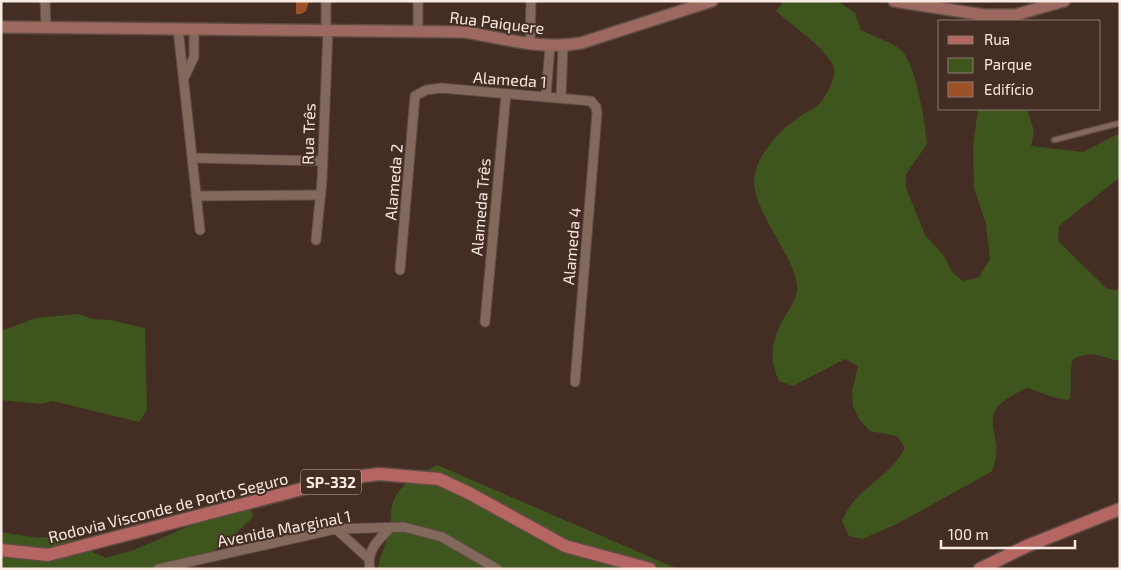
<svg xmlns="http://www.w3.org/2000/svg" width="1121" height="570" viewBox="0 0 1121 570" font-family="'Exo 2',sans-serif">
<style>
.green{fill:#3e561e}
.building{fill:#9c5229}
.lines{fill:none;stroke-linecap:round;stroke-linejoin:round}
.lane-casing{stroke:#5f4d44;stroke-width:7}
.street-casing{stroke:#5f4d44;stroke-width:11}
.secondary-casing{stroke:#5f4d44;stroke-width:14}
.primary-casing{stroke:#5f4d44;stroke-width:15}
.lane{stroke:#82695c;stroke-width:4.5}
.street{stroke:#82695c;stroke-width:9}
.secondary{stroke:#9c685f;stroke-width:11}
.primary{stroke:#b66662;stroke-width:12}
.labels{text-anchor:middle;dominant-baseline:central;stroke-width:4;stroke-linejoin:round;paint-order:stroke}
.shield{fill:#442e23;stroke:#c3b2a9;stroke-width:1}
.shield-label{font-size:15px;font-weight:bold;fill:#f9eae3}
.street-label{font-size:16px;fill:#f9eae3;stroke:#442e23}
</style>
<rect width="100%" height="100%" fill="#442e23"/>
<g class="green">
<path d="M 784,1 L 837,1 L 855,13 L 861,30 C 873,37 893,42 902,51 C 916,66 925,122 927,144 L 906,174 L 906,188 L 925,235 L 944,256 L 952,272 L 963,281 L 979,277 L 990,259 L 986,224 L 974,188 L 973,146 L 978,109 L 1027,109 L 1034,131 L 1031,146 L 1083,152 L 1120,133 L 1120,177 L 1059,226 L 1058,241 L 1107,289 L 1120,290 L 1120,361 C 1098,357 1095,349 1073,359 C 1068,374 1073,385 1069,400 C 1053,399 1042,392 1027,388 C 964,416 1011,431 991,472 L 895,525 L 862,539 L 849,536 L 842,521 C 855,488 888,480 905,448 L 897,436 L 870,431 L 859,419 L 853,406 L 852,392 L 858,366 L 845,359 L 793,386 L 779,381 C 768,357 772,339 785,316 C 790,309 795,301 797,292 C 802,267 755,214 754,183 C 754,155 781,129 803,114 C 808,111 815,109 819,104 C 827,95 839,75 832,63 C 819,43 794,27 776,11 Z"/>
<polygon points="78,314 92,319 110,320 145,328 147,410 139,422 53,401 40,404 1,400 1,331 36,318"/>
<path d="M 437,465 L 678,569 L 378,569 C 380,555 386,545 389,532 C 392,523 390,513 392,505 C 398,484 419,474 437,465 Z"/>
<polygon points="250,504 253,517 229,540 188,569 1,569 1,532 39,538 66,535 92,552 106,558 134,550 210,517"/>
</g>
<polygon class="building" points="296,1 309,1 306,11 301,14 296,14"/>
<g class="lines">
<g class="lane-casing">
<polyline id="lane" points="1054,140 1120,123"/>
</g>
<g class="street-casing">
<g id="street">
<polyline points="45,1 46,27"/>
<polyline points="178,29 200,230"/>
<polyline points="326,30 326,1"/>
<polyline points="418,31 418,1"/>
<polyline points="530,44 531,1"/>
<polyline points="185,76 194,57 194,30"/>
<polyline points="546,97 550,45"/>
<polyline points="561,97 563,46"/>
<polyline points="194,158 322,161"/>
<polyline points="196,196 321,195"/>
<polyline points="316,240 322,180 328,30"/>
<polyline points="400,270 415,96 426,90 441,88 591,101 596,107 597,113 575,382"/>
<polyline points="485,322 506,94"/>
<polyline points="336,529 368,558"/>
<polyline points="158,569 336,529 404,527 442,537 497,569"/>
<path d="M 370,569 C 366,551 378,540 390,528"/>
</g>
</g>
<g class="secondary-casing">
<g id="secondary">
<polyline points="894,1 984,15 1015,15 1064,1"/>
<path d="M 1,27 L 466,32 C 504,39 543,50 581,43 L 712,1"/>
</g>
</g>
<g class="primary-casing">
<g id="primary">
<polyline points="1,550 48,555 340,479 379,474 439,479 469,493 565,546 650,569"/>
<polyline points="980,569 1027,546 1120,509"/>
</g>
</g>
<use href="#lane" class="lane"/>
<use href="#street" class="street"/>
<use href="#secondary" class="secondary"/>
<use href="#primary" class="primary"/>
</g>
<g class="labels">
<rect class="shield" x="301" y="469.5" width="60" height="25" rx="4"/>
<g class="shield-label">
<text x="331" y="482">SP-332</text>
</g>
<g class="street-label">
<text transform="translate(497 22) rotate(7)">Rua Paiquere</text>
<text transform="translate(510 79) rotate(4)">Alameda 1</text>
<text transform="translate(308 134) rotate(-88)">Rua Três</text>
<text transform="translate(393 182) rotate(-85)">Alameda 2</text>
<text transform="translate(480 207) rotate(-85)">Alameda Três</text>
<text transform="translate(571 246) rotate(-85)">Alameda 4</text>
<text transform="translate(168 507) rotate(-14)">Rodovia Visconde de Porto Seguro</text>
<text transform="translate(284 528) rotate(-11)">Avenida Marginal 1</text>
</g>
</g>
<rect width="1121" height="570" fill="none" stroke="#f9eae3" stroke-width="5"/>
<rect x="938" y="20" width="162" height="90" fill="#442e23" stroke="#8c7970"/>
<rect x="948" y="36" width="25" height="8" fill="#b66662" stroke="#8c7970"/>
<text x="984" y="45" font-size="15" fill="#f9eae3">Rua</text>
<rect x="948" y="58" width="25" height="15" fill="#3e561e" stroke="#8c7970"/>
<text x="984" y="70" font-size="15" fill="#f9eae3">Parque</text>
<rect x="948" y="82" width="25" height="15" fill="#9c5229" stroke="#8c7970"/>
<text x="984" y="95" font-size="15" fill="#f9eae3">Edifício</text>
<path d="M941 540v8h134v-8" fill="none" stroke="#f9eae3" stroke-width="2.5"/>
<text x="948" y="540" font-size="15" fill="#f9eae3" stroke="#442e23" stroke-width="4" paint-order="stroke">100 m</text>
</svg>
